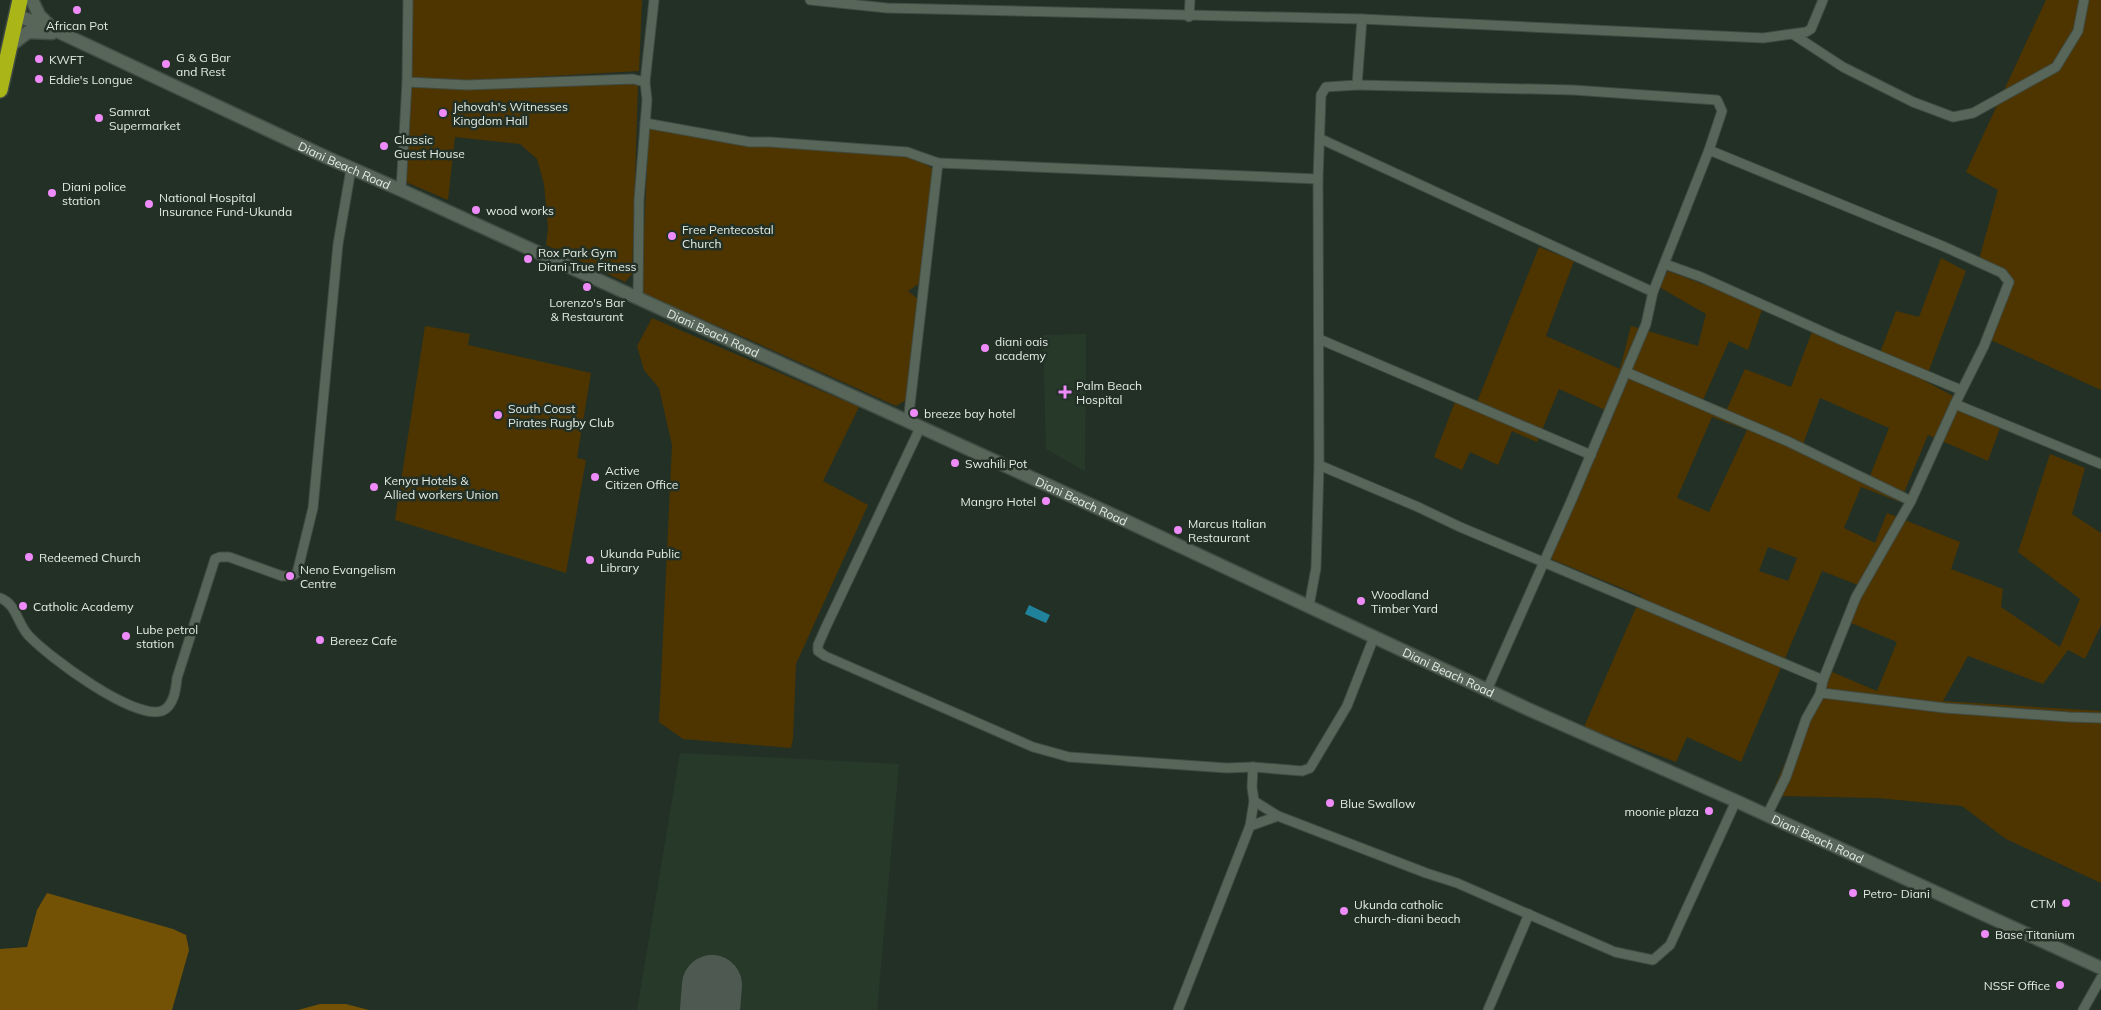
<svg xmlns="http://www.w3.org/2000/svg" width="2101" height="1010" viewBox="0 0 2101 1010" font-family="Mulish,sans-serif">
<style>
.built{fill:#273a2a}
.green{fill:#4e3500;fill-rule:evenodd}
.forest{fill:#735105}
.water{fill:#21829b}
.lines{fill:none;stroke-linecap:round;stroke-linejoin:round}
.runway{stroke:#4e5a51;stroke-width:60}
.street-casing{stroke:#404b41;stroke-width:11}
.secondary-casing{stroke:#404b41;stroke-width:15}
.highway-casing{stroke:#404b41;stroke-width:18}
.street{stroke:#58665a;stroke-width:9}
.secondary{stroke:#58665a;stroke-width:12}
.highway{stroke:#aab618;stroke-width:15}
.poi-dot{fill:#ee8bf8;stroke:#233026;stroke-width:2}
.labels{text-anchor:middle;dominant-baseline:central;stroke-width:5;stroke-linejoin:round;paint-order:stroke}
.poi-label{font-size:12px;fill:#e3ebe4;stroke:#233026;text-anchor:start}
.street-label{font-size:12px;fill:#e3ebe4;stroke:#233026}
</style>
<rect width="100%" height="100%" fill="#233026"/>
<g class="built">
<polygon points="1086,334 1085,471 1046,449 1043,335"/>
<polygon points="680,753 899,764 877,1010 637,1010"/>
</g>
<g class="green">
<polygon points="412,0 642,0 639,71 466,81 409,78"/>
<polygon points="2046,0 2101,0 2101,390 1982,336 2007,279 1977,267 1998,190 1966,172"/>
<polygon points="638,84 632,274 625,282 546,245 548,228 544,184 537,159 520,144 455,137 448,200 401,180 410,87 461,89"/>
<polygon points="649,128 764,145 909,154 933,169 920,283 908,291 918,299 908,399 896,406 750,340 641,293"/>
<path d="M 1539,247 L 1574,261 L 1546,336 L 1620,369 L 1631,326 L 1698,346 L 1706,314 L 1659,287 L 1668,271 L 1763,307 L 1748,350 L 1729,341 L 1703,400 L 1727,409 L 1745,369 L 1791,387 L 1813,329 L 1878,358 L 1896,311 L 1919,317 L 1941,258 L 1966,271 L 1925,381 L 2002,422 L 1988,461 L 1928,435 L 1900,502 L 1861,487 L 1844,528 L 1875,543 L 1887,513 L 1960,542 L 1951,569 L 2003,589 L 2001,607 L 2060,647 L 2080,599 L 2018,552 L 2050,454 L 2085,468 L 2072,514 L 2101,533 L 2101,625 L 2085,659 L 2068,650 L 2043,684 L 1968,656 L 1943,701 L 2101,711 L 2101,883 L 2006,839 L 1962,806 L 1877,798 L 1780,796 L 1773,791 L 1825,669 L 1877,691 L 1897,642 L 1844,620 L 1858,585 L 1822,571 L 1741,762 L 1687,737 L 1676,762 L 1584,727 L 1641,596 L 1551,559 L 1614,414 L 1559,389 L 1537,442 L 1512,431 L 1498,465 L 1470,452 L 1462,470 L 1434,457 L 1456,399 L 1475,407 ZM 1820,398 L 1889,428 L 1870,476 L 1803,444 ZM 1712,417 L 1747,430 L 1709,512 L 1677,498 ZM 1768,547 L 1797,558 L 1788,581 L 1759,571 Z"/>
<polygon points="652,318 859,407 823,481 868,505 796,664 793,739 791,748 683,739 659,722 672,445 659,388 644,370 637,346"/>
<polygon points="425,326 470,334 468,345 591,373 577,458 586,460 566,573 395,520"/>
</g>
<g class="forest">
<polygon points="47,893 173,929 186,935 189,950 172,1010 0,1010 0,949 27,947 37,910"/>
<polygon points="320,1004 346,1004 369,1010 298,1010"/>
</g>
<polygon class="water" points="1029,605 1050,615 1046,623 1025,614"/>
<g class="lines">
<polyline class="runway" points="710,1010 712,985"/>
<g class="street-casing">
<g id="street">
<polyline points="810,0 887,8 1362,19 1763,38 1806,32 1811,29 1823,0"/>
<polyline points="1189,17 1190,0"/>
<polyline points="1794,35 1843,67 1913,102 1953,117 1973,113 2056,67 2078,31 2084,0"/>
<polyline points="407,82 467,85 633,79 645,82"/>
<polyline points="1357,85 1573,90 1717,100 1722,111 1709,150 1653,292 1646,324 1572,499 1487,690"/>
<polyline points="645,123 750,142 770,142 907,152 938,163 908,422"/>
<polyline points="1321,139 1653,292"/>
<polyline points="1709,150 1945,247 2002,273 2009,282 1984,346 1955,404 1911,501 1856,597 1823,680 1820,694"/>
<polyline points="938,163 1318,179"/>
<polyline points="401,190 407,82 408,0"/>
<polyline points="1665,264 1701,277 1839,339 1961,390"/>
<polyline points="638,299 639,200 647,100 645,82 654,0"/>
<polyline points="1319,339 1591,455"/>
<polyline points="1626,372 1787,441 1911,501"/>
<polyline points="1955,404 2101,464"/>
<polyline points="920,428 825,629 818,645 818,651 825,656 1033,747 1069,757 1227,768 1253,767 1252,787 1254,801 1250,826"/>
<polyline points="1319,465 1418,507 1460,527 1823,680"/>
<path d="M 0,598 C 17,604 17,624 29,636 C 49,657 133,720 162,711 C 174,706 176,689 177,678 L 215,559 L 220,557 L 229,557 L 282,576 L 292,576 L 297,573 L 313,508 L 338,244 L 351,169"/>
<polyline points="1309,606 1316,568 1319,465 1318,179 1321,95 1326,87 1357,85 1362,19"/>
<polyline points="1253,767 1302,771 1310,768 1347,706 1374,637"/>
<polyline points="1254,801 1278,816"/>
<polyline points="1767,815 1786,777 1806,719 1820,694 1822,693 1945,708 2069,717 2101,718"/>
<polyline points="1178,1010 1250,826 1278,816 1426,873 1457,883 1615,952 1653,960 1670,945 1736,801"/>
<polyline points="1488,1010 1529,914"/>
<polyline points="2083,1010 2101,978"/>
</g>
</g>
<g class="secondary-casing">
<g id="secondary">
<polyline points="32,0 39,15 50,26"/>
<path id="s1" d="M 17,16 L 44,25 L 328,158 L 401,190 L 1124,520 L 1530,710 L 1736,801 L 2101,968"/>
<polyline points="10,46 28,32 52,33"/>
</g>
</g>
<g class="highway-casing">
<polyline id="highway" points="0,90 20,0"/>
</g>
<use href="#street" class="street"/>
<use href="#secondary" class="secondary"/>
<use href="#highway" class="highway"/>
</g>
<g class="poi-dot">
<circle cx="77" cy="10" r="5"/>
<circle cx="39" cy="59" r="5"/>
<circle cx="166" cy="64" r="5"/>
<circle cx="39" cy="79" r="5"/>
<circle cx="443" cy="113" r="5"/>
<circle cx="99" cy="118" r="5"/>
<circle cx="384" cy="146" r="5"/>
<circle cx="52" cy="193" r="5"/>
<circle cx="149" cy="204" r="5"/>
<circle cx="476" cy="210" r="5"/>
<circle cx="672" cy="236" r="5"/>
<circle cx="528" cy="259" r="5"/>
<circle cx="587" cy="287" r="5"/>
<circle cx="985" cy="348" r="5"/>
<path d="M1062.5 384.5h5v5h5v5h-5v5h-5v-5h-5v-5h5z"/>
<circle cx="914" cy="413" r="5"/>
<circle cx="498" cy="415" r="5"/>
<circle cx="955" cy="463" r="5"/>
<circle cx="595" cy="477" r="5"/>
<circle cx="374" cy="487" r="5"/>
<circle cx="1046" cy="501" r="5"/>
<circle cx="1178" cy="530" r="5"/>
<circle cx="29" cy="557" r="5"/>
<circle cx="590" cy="560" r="5"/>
<circle cx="290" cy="576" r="5"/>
<circle cx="1361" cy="601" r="5"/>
<circle cx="23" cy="606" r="5"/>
<circle cx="126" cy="636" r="5"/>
<circle cx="320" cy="640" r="5"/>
<circle cx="1330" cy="803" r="5"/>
<circle cx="1709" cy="811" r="5"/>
<circle cx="1853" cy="893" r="5"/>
<circle cx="2066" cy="903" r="5"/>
<circle cx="1344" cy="911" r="5"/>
<circle cx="1985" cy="934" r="5"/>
<circle cx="2060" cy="985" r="5"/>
</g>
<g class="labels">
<g class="poi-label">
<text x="77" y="25" text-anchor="middle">African Pot</text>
<text x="176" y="57">G &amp; G Bar<tspan x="176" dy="14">and Rest</tspan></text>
<text x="49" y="59">KWFT</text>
<text x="49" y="79">Eddie's Longue</text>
<text x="453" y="106">Jehovah's Witnesses<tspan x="453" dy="14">Kingdom Hall</tspan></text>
<text x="109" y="111">Samrat<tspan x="109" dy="14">Supermarket</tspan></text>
<text x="394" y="139">Classic<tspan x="394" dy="14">Guest House</tspan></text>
<text x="62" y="186">Diani police<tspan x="62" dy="14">station</tspan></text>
<text x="159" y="197">National Hospital<tspan x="159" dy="14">Insurance Fund-Ukunda</tspan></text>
<text x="486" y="210">wood works</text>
<text x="682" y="229">Free Pentecostal<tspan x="682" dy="14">Church</tspan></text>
<text x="538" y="252">Rox Park Gym<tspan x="538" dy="14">Diani True Fitness</tspan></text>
<text x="587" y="302" text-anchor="middle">Lorenzo's Bar<tspan x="587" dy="14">&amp; Restaurant</tspan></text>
<text x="995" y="341">diani oais<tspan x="995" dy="14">academy</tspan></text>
<text x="1076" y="385">Palm Beach<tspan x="1076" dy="14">Hospital</tspan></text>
<text x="508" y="408">South Coast<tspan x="508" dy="14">Pirates Rugby Club</tspan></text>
<text x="924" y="413">breeze bay hotel</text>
<text x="965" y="463">Swahili Pot</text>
<text x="605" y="470">Active<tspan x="605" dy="14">Citizen Office</tspan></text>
<text x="384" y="480">Kenya Hotels &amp;<tspan x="384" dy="14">Allied workers Union</tspan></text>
<text x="1036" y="501" text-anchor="end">Mangro Hotel</text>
<text x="1188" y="523">Marcus Italian<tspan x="1188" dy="14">Restaurant</tspan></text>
<text x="600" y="553">Ukunda Public<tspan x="600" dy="14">Library</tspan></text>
<text x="39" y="557">Redeemed Church</text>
<text x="300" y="569">Neno Evangelism<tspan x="300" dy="14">Centre</tspan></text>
<text x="1371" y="594">Woodland<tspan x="1371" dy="14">Timber Yard</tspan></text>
<text x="33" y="606">Catholic Academy</text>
<text x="136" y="629">Lube petrol<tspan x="136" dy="14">station</tspan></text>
<text x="330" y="640">Bereez Cafe</text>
<text x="1340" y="803">Blue Swallow</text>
<text x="1699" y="811" text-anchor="end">moonie plaza</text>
<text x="1863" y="893">Petro- Diani</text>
<text x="2056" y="903" text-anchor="end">CTM</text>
<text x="1354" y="904">Ukunda catholic<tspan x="1354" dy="14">church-diani beach</tspan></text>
<text x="1995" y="934">Base Titanium</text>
<text x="2050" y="985" text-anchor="end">NSSF Office</text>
</g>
<g class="street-label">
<text stroke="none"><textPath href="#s1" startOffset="360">Diani Beach Road</textPath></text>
<text stroke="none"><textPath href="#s1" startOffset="765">Diani Beach Road</textPath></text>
<text stroke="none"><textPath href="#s1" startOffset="1170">Diani Beach Road</textPath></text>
<text stroke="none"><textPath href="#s1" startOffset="1575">Diani Beach Road</textPath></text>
<text stroke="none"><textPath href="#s1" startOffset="1980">Diani Beach Road</textPath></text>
</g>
</g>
</svg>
